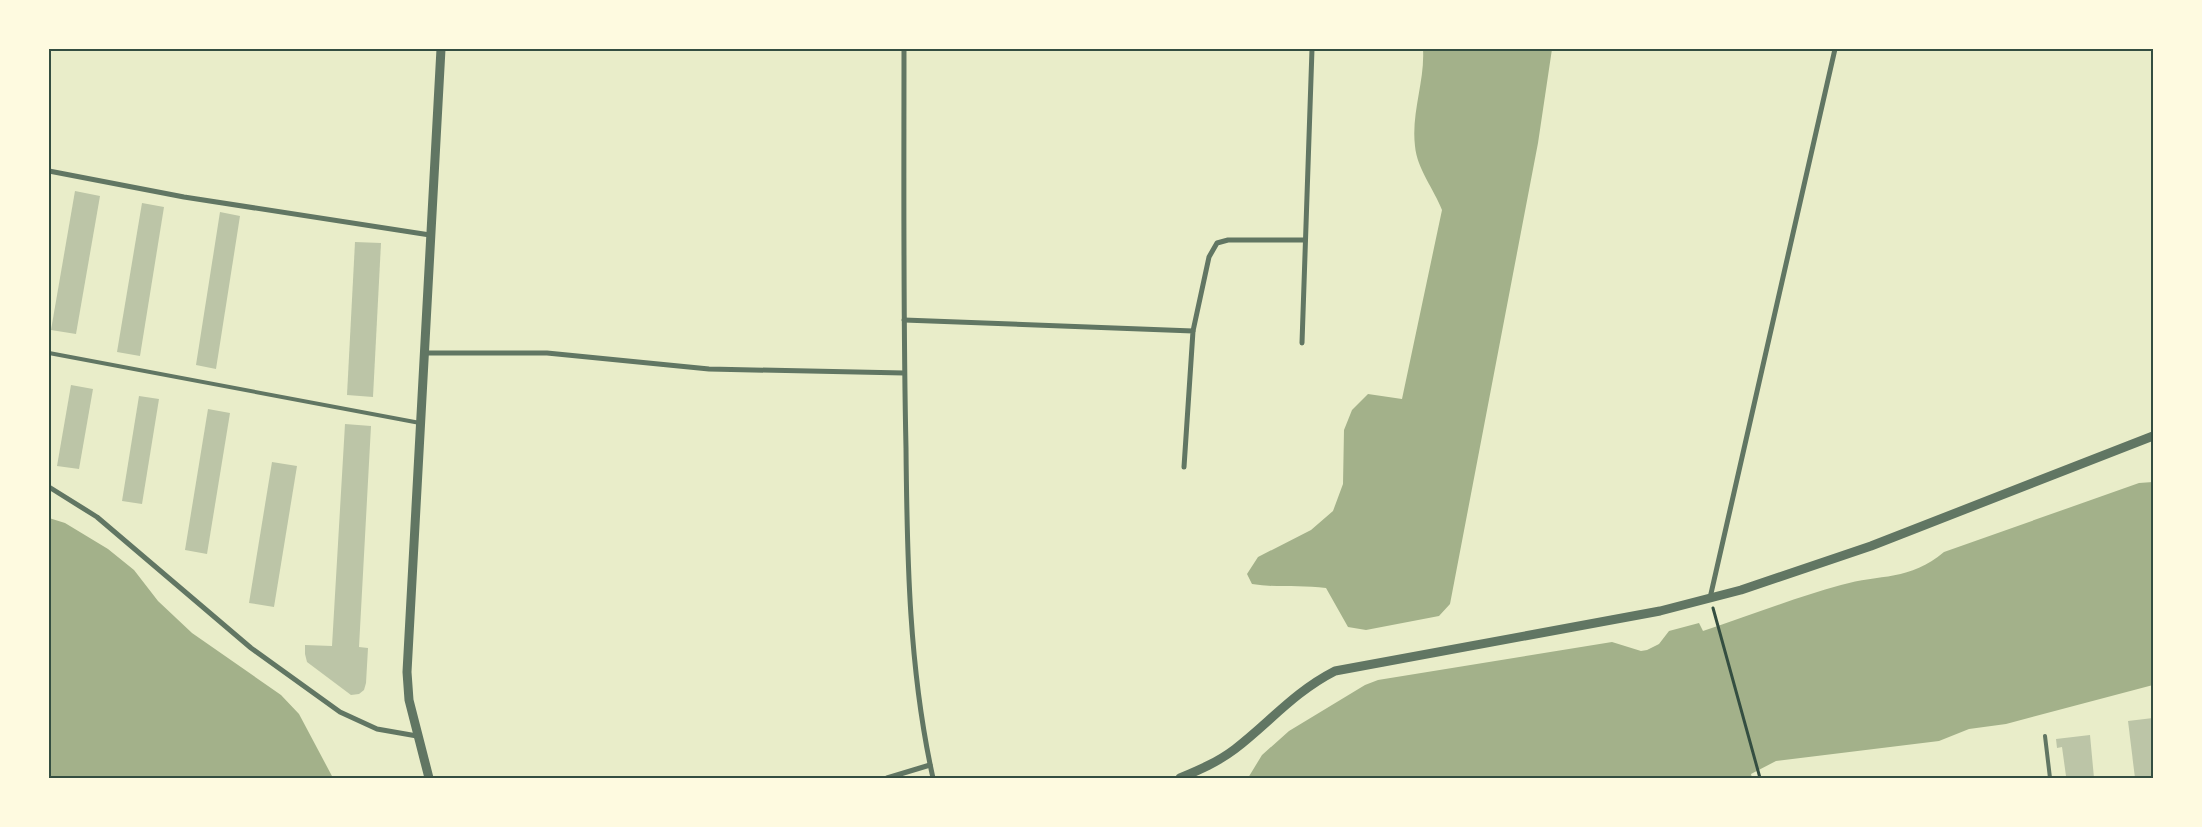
<svg xmlns="http://www.w3.org/2000/svg" width="2202" height="827" viewBox="0 0 2202 827" font-family="Cabin,sans-serif">
<style>
.water{fill:#a3b18a}
.building{fill:#bcc5a7}
.lines{fill:none;stroke-linecap:round;stroke-linejoin:round}
.path{stroke:#344e41;stroke-width:3}
.service{stroke:#617663;stroke-width:4}
.minor{stroke:#617663;stroke-width:5}
.tertiary{stroke:#617663;stroke-width:9}
.neatline{fill:none;stroke:#344e41;stroke-width:2}
</style>
<rect width="100%" height="100%" fill="#e9edc9"/>
<g class="water">
<path d="M 1423,49 L 1552,49 L 1538,143 L 1450,604 L 1439,616 L 1366,630 L 1348,627 L 1326,588 C 1301,585 1277,588 1252,584 L 1247,574 L 1258,557 L 1311,530 L 1333,511 L 1343,484 L 1344,430 L 1352,410 L 1368,394 L 1402,399 L 1442,210 C 1434,189 1417,169 1415,146 C 1411,113 1425,81 1423,49 Z"/>
<path d="M 2153,482 L 2153,685 L 2006,724 L 1969,729 L 1939,741 L 1776,761 L 1751,774 L 1752,778 L 1248,778 L 1262,755 L 1289,731 L 1365,685 L 1378,680 L 1612,642 L 1641,651 L 1647,650 L 1659,644 L 1669,631 L 1699,623 L 1703,631 C 1748,616 1794,598 1841,585 C 1880,574 1910,581 1944,552 L 2139,483 Z"/>
<polygon points="49,518 65,523 108,549 134,570 158,601 192,633 281,695 299,714 333,778 49,778"/>
</g>
<g class="building">
<polygon points="75,191 100,196 76,334 51,330"/>
<polygon points="142,203 164,207 140,356 117,352"/>
<polygon points="220,212 240,216 216,369 196,365"/>
<polygon points="355,242 381,243 373,397 347,395"/>
<polygon points="71,385 93,389 79,469 57,466"/>
<polygon points="139,396 159,399 142,504 122,501"/>
<polygon points="208,409 230,413 207,554 185,550"/>
<polygon points="345,424 371,426 359,647 368,648 366,683 364,690 359,694 351,695 307,662 305,654 305,645 332,646"/>
<polygon points="272,462 297,466 274,607 249,603"/>
<polygon points="2153,718 2153,778 2135,778 2128,721"/>
<polygon points="2090,735 2094,778 2061,778 2066,776 2062,747 2057,748 2056,739"/>
</g>
<g class="lines">
<polyline class="path" points="1713,608 1760,778"/>
<g class="service">
<polyline points="49,353 420,423"/>
<polyline points="2045,736 2050,778"/>
</g>
<g class="minor">
<path d="M 904,49 C 904,182 903,315 906,448 C 907,558 909,670 933,778"/>
<polyline points="49,171 184,197 430,235"/>
<polyline points="904,320 1193,331 1184,467"/>
<polyline points="1193,331 1209,257 1217,243 1228,240 1305,240"/>
<polyline points="1302,343 1312,49"/>
<polyline points="424,353 547,353 709,369 904,373"/>
<polyline points="49,487 97,517 251,648 340,712 377,729 417,736"/>
<polyline points="1710,598 1835,49"/>
<polyline points="887,778 930,765"/>
</g>
<g class="tertiary">
<polyline points="429,778 409,700 407,672 441,49"/>
<path d="M 1180,778 C 1199,770 1218,762 1235,749 C 1270,722 1294,692 1335,671 L 1660,611 L 1741,590 L 1871,546 L 2153,436"/>
</g>
</g>
<rect width="2202" height="827" fill="none" stroke="#fefae0" stroke-width="100"/>
<rect x="50" y="50" width="2102" height="727" class="neatline"/>
</svg>
